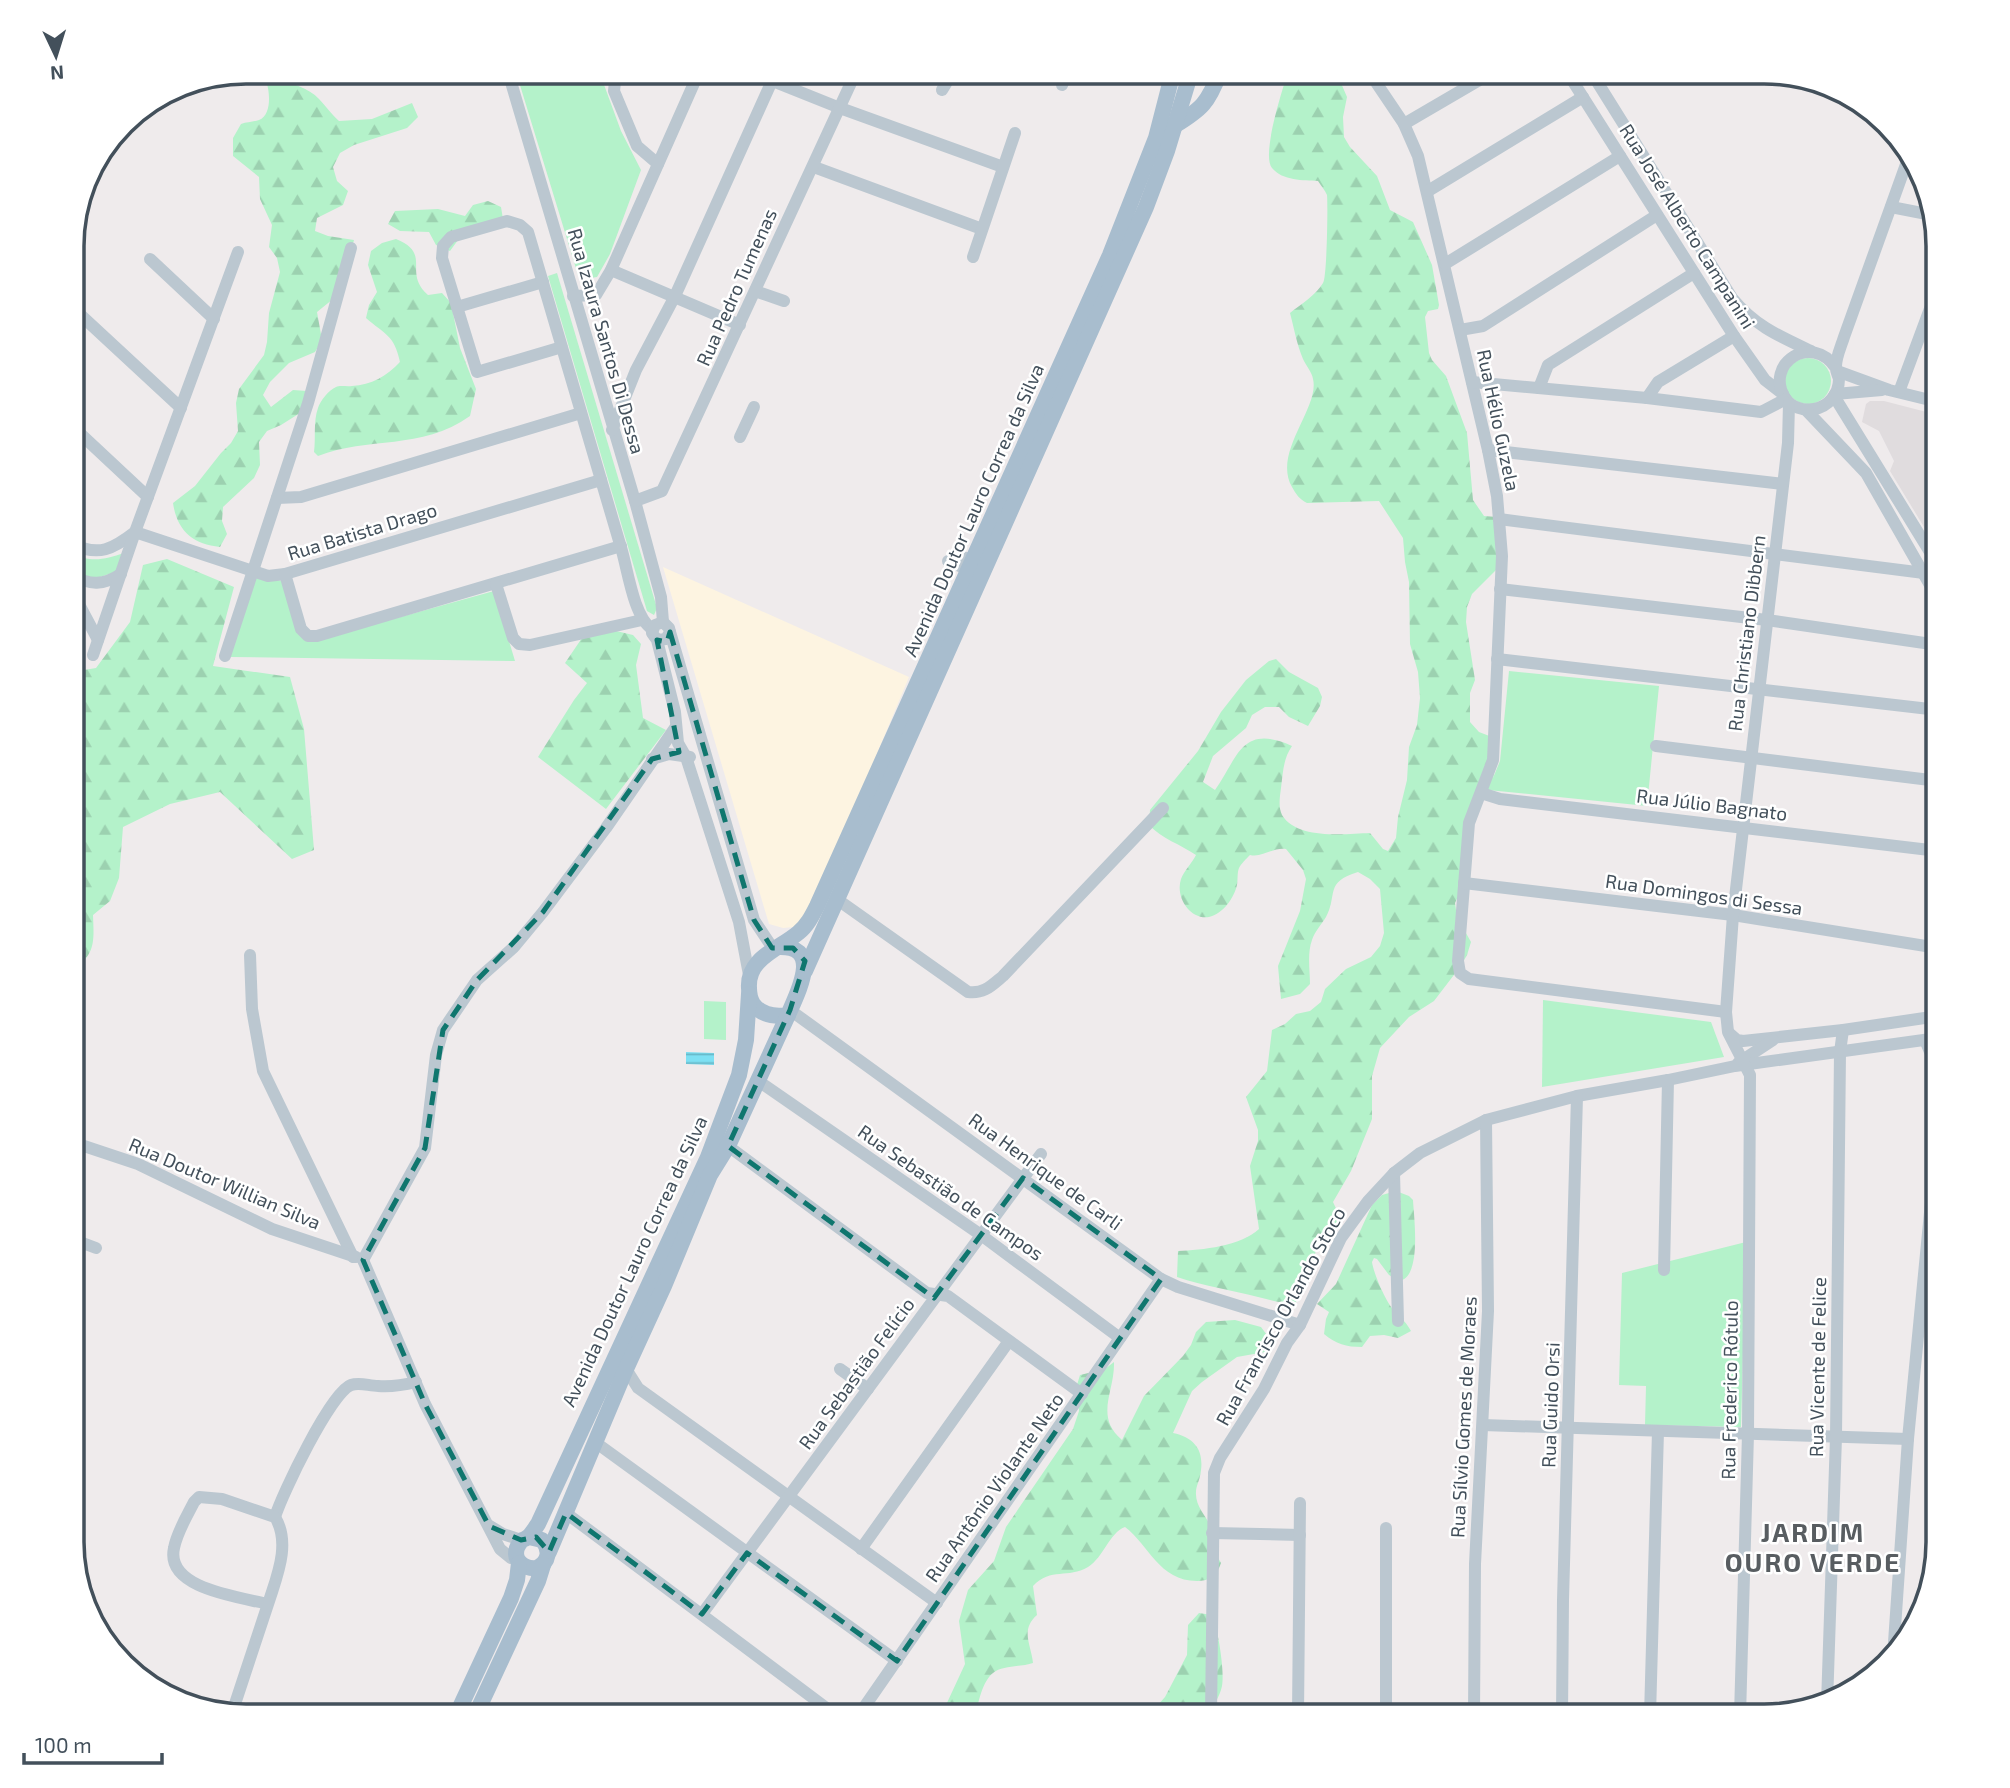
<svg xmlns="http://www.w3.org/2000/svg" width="2010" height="1788" viewBox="0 0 2010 1788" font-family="'Exo 2',sans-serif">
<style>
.commercial{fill:#fdf4e1}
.education{fill:#e0dcde}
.forest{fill:url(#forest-firs)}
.park{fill:#b4f2ca}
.water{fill:url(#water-rules)}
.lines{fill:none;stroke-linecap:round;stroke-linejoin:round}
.minor{stroke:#bbc7d0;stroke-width:12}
.major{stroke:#a8bdce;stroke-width:16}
.marked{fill:none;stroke:#0f766e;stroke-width:5;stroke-dasharray:14 9;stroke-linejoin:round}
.labels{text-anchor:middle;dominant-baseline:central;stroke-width:5;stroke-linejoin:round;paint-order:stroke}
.street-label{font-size:19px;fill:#43505b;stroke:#fff}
.district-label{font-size:26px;font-weight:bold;letter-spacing:2px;fill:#585d61;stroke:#fff}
.rim{fill:none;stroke:#43505b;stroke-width:3.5}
</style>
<defs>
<pattern id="forest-firs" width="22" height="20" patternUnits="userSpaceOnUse" patternTransform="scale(1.75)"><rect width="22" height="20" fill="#b4f2ca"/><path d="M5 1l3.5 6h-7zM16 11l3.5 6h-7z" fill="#9cd1b0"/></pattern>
<pattern id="water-rules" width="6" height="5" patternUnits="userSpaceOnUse" patternTransform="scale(1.75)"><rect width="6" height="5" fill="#7de0f3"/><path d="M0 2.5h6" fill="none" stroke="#68b8c8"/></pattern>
</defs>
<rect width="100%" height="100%" fill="#efebec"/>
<polygon class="commercial" points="663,567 909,677 817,897 803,922 794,927 783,928 769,924"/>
<polygon class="education" points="1870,401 1884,401 1938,415 1938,550 1890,471 1894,461 1879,431 1862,422 1866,404"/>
<g class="forest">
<path d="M 1288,72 L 1339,72 L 1338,76 L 1347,97 L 1343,117 L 1344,137 L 1350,147 L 1377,176 L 1390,210 L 1413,222 L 1432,265 L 1439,305 L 1438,309 L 1428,311 L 1425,317 L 1429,353 L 1432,360 L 1446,376 L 1467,433 L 1473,500 L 1484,516 L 1497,517 L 1496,570 L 1472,594 L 1467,607 L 1466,622 L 1475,680 L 1470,693 L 1470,722 L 1479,732 L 1492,737 L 1498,750 L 1491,791 L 1473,807 L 1461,890 L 1455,903 L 1457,917 L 1471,942 L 1467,955 L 1460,967 L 1434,1001 L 1409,1017 L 1380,1048 L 1372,1076 L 1372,1119 L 1351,1171 L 1333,1202 L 1341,1219 C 1334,1231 1321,1237 1316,1250 C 1314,1256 1315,1262 1314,1267 C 1311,1281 1303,1292 1295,1303 C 1281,1304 1271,1300 1258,1297 C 1231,1290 1204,1286 1177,1277 L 1178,1251 C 1202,1250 1241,1246 1259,1229 L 1250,1166 L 1258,1141 L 1258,1130 L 1246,1097 L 1267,1071 L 1272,1030 L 1285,1024 L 1296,1014 L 1310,1011 L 1321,1002 L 1325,989 L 1346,969 L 1371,957 L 1380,946 L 1384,933 L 1380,889 L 1370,879 L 1358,872 C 1324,882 1338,895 1326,917 C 1321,925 1315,931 1312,940 C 1307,954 1310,970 1310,984 L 1300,994 L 1281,999 L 1278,966 L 1300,911 L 1306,879 L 1303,870 L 1286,849 C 1273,847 1262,858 1250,855 C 1246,859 1241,864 1239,868 C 1237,873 1238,880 1237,885 C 1234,898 1223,914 1209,917 C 1190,920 1175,897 1181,879 C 1184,871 1192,863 1196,855 C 1180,844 1162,839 1149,825 L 1150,810 L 1198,751 L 1221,712 L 1246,680 L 1269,661 L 1276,659 L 1289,672 L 1318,688 L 1322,697 L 1320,706 L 1308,726 L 1289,717 L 1279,707 L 1265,707 L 1252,715 L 1246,728 L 1213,756 L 1203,782 L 1215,790 C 1238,758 1241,723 1292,746 C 1283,759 1283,773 1281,788 C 1280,796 1278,807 1282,815 C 1297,840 1345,834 1370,833 L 1383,849 L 1388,851 L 1396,838 L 1398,817 L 1407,780 L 1409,747 L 1417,725 L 1420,698 L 1418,672 L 1410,644 L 1409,582 L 1405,562 L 1403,538 L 1379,501 L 1307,503 C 1299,499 1296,494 1292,487 C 1272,452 1320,408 1313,379 C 1312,372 1306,366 1303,359 C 1297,345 1294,328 1290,313 C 1300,305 1317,294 1323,283 C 1327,278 1328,204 1327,195 C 1325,190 1321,186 1318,181 C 1303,180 1283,181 1272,168 C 1261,155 1283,88 1288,72 Z"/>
<path d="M 276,80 C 290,82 309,88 319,99 C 326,106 331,114 339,121 L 372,119 L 412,103 L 418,117 L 407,128 L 354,145 L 340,153 L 333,167 L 337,181 L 348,191 L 343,205 L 317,218 L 315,231 L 328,236 L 354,240 L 338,295 L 317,312 L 322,340 L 315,352 L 289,363 L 270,382 L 263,395 L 271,407 L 293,390 L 307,391 L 300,413 L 281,425 L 267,431 L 259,442 L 260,465 L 254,478 L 223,507 L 222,521 L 227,534 L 220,547 C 193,544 177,531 173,503 L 195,486 L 221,453 L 231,443 L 238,431 L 236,403 L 239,389 L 264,355 L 267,342 L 269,313 L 280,272 L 277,258 L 269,247 L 272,225 L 260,199 L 259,177 L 233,156 L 233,138 L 241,124 C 247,122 253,122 259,120 C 272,115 270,91 266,81 Z"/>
<polygon points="488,201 501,207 503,219 458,240 450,251 436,245 429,232 400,231 388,224 395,211 438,209 465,216 473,205"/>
<path d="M 396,239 C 433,254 402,272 428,295 L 442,293 L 451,303 L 460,348 L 476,389 L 470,416 C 421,451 368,436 318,456 L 314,452 C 316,438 313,422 318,408 C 320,401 329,390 336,387 C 340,385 347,387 352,386 C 371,385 387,376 400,362 C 394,334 385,335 366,318 L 369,305 L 377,292 L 368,265 L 371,251 L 382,243 Z"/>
<path d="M 167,559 L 234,587 L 213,666 L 290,677 L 304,729 L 314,850 L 292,859 L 220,792 L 170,804 L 123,827 L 119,878 L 110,901 L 93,915 C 94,941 96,955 72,970 L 72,672 L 96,668 L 130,622 L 143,565 Z"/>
<polygon points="612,630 633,635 641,644 636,665 643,718 666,730 606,809 538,757 574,700 587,683 565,663 582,638"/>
<path d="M 1396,1191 L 1409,1196 L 1413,1200 C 1414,1218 1422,1278 1399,1281 L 1389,1275 L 1377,1259 L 1374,1258 L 1372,1262 C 1374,1275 1387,1305 1397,1314 C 1403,1320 1406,1322 1411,1331 L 1398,1338 L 1384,1335 L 1370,1336 L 1362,1347 C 1346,1347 1336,1344 1324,1334 L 1326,1319 L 1329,1312 L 1317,1304 L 1336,1284 L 1372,1205 L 1382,1195 Z"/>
<path d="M 1235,1320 L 1261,1327 L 1270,1339 L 1265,1352 L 1237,1357 L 1202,1382 L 1192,1391 L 1173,1433 C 1197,1438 1205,1453 1200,1476 C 1199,1481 1196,1487 1196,1492 C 1195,1508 1209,1518 1213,1532 C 1216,1542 1215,1554 1221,1563 C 1217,1575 1210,1581 1197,1581 C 1159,1581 1149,1545 1125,1527 C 1109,1533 1104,1557 1088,1567 C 1068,1579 1051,1567 1033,1586 L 1037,1615 C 1020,1630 1031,1644 1033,1663 C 1022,1667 1003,1665 993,1673 C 983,1680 977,1705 976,1716 L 909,1716 L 932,1715 L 940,1711 L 946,1705 L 965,1664 L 959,1621 L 968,1590 L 994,1561 L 1006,1527 L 1073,1429 L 1079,1411 L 1077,1385 L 1080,1375 L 1105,1369 L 1114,1362 C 1115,1392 1094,1416 1122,1440 L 1144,1396 L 1183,1356 L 1191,1345 L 1196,1332 L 1206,1322 Z"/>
<path d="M 1199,1613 L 1212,1615 C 1218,1628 1225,1673 1222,1686 C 1220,1697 1212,1707 1207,1716 L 1140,1716 L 1157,1706 L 1165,1697 L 1187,1655 L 1188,1625 Z"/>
</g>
<g class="park">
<polygon points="516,72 608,72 603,82 621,131 641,170 610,254 597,277 585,279 578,275"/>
<polygon points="557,273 657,608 654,615 647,611 548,276"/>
<circle cx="1808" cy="381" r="23"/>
<path d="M 72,552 C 90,564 105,559 124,553 L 118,571 L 91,580 L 72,569 Z"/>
<polygon points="255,576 282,581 314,641 494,591 515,661 230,657"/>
<polygon points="1509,671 1659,686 1647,806 1488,790 1500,761"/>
<polygon points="1543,1000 1711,1022 1724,1057 1542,1087"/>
<polygon points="704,1001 726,1002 726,1040 704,1039"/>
<polygon points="1746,1242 1741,1427 1645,1425 1646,1386 1619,1385 1622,1273"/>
</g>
<polygon class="water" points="686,1052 714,1053 714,1065 686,1064"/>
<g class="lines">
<g class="minor">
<polyline points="508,72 635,501 661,597 663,622"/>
<polyline points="616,72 614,91 637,146 658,164"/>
<polyline points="750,72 840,108 1003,167"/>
<polyline points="1369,72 1404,124 1418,156 1488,450 1497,496 1502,556 1493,760 1469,823 1458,961 1460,973 1469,979 1726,1012"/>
<polyline points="1567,72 1734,336 1765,380 1783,394"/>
<path d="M 1591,72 L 1732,298 C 1755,326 1779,336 1811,351"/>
<polyline points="1062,85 1067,72"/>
<polyline points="942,90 953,72"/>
<polyline points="1404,124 1493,72"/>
<polyline points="814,167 982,229"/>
<polyline points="1428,191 1583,97"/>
<polyline points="1891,207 1932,215"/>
<polyline points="973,257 1015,133"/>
<polyline points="150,259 214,319"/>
<polyline points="1445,264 1620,156"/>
<polyline points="611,270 740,325"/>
<polyline points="755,291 784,301"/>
<polyline points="573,296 596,295 611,270 699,72"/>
<polyline points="72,307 181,408"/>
<polyline points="457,307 543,282"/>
<polyline points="1460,330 1483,326 1657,215"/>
<path d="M 562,347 L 477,372 L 442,258 L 443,246 L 451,237 L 507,221 L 520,225 L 528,232 C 559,338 591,444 622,551 C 628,572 634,617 652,629"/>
<path d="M 1836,368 C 1811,332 1764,364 1785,398 C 1791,407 1803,411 1814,409 C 1828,407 1839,394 1839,379 C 1838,375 1836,372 1836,369 C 1835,359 1841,347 1844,337 L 1909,156"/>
<polyline points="1837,371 1889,390 1938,402"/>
<polyline points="1472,382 1647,398 1761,412 1786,399"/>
<polyline points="1539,388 1548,365 1694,273"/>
<polyline points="1899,392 1938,287"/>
<polyline points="1835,394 1882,390"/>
<polyline points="1834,396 1938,565"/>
<polyline points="1647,398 1658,382 1734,336"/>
<polyline points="1806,410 1866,473 1938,599"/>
<polyline points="72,426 148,497"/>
<polyline points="612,430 636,370 675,296 776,72"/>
<polyline points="740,437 754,407"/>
<polyline points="1488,450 1783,484"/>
<polyline points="277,498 301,497 581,413"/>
<polyline points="635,501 662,491 856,72"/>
<polyline points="1499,519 1924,573"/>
<polyline points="135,532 268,576 285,574 601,480"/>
<path d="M 72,544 C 99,557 113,549 135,532"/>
<polyline points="960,556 974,561"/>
<polyline points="948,561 969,570"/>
<polyline points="285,574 301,629 308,636 317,636 621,546"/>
<path d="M 72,575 C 90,586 104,585 121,574"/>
<polyline points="496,584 513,638 519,644 530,645 642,620"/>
<polyline points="1500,589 1767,620 1938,645"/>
<polyline points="72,591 98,640"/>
<polyline points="670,632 754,920 774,950"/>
<polyline points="657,640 666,639 670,632 669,628 663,622 655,625 652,633 657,640 675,712 678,743 686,757 739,922 749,975"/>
<polyline points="93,655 135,532 238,252"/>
<polyline points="225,656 308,403 351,248"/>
<polyline points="1497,659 1938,710"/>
<polyline points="1656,746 1938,781"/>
<polyline points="652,759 669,754 690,757"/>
<polyline points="1481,793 1500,799 1938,851"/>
<polyline points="1464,883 1733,915 1938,948"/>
<path d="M 838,900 L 968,992 C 984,994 991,986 1003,976 L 1163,808"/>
<polyline points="250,955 252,1009 263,1071 353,1257"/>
<polyline points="790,1010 1161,1279 1178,1287 1300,1325"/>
<polyline points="1729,1033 1737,1040 1743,1041 1843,1030 1938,1016"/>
<polyline points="1925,1040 1933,1059 1938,1095"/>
<polyline points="1738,1063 1773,1040"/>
<polyline points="757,1080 981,1235 1120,1338"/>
<polyline points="72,1142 138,1164 272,1229 356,1257"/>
<polyline points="728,1146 927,1293 948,1296 1082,1394"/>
<polyline points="1394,1173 1398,1321"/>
<polyline points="72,1239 96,1248"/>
<polyline points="363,1260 425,1148 436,1055 443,1030 477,980 514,947 543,912 606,828 675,728"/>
<polyline points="363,1260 425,1404 500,1549 511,1558 518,1559"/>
<polyline points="1664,1270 1668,1080"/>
<polyline points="626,1369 638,1388 937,1603"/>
<polyline points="840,1369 868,1389"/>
<polyline points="1483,1425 1908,1439"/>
<polyline points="595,1442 897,1661"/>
<polyline points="566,1513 837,1716"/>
<path d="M 275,1517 C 282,1494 331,1392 351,1385 C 360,1382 369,1386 378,1386 C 391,1387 404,1385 416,1382"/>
<polyline points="490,1526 503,1534 521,1540"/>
<polyline points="1212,1533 1300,1535"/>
<polyline points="861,1549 1009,1341"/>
<polyline points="702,1614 1041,1154"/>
<polyline points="1893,1657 1908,1439 1938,1130"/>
<polyline points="1827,1704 1836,1437 1840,1052 1843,1030"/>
<path d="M 232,1713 L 272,1592 C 280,1568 289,1540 275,1517 L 222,1499 L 199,1497 L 194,1502 C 187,1516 177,1532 174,1548 C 165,1589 240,1597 268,1604"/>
<polyline points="858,1716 1161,1279"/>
<polyline points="1211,1716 1214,1473 1220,1458 1264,1389 1287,1343 1300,1325 1341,1238 1368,1201 1394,1173 1420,1153 1486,1120 1577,1096 1668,1080 1735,1066 1938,1038"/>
<polyline points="1298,1716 1300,1503"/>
<polyline points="1386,1716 1386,1528"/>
<polyline points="1474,1716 1475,1564 1488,1311 1486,1120"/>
<polyline points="1562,1716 1563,1600 1577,1096"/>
<polyline points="1650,1716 1658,1431"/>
<polyline points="1740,1716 1748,1434 1750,1075 1728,1032 1726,1012 1733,915 1788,443 1789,403"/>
</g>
<g class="major">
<path d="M 1174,126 C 1202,109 1208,103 1220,72"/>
<path d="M 778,947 C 823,945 798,992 788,1015 C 775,1017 762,1016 753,1004 C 750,999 749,993 749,988 C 747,958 779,949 798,933 C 807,926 812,916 817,906 L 1110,255 L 1156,138 L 1173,72"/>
<polyline points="805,971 1146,207 1167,151 1191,72"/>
<path d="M 529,1537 L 542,1540 C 551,1550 549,1562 537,1568 C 523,1570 510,1558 519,1544 C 524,1537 521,1542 528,1537 C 532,1534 535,1528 538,1524 L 708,1157 L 739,1075 L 746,1040 L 749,994"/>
<polyline points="549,1552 626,1369 664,1286 710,1175 728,1146 788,1015"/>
<polyline points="456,1716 511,1598 517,1580 519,1563"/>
<polyline points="475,1716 538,1581 543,1565"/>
</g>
</g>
<path class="marked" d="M 670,632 L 754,920 L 772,948 L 793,948 L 805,961 L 790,1010 L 728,1146 L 934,1298 L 1023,1178 L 1161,1279 L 897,1661 L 747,1553 L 702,1614 L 566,1513 L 549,1552 L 536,1537 L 521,1540 L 489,1526 L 425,1404 L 363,1260 L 425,1148 L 443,1030 L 477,980 L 543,912 L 652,759 L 679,752 L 657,640 L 667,642 Z"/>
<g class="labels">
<g class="street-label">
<text transform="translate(1688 226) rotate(58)">Rua José Alberto Campanini</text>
<text transform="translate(736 287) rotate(-66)">Rua Pedro Tumenas</text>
<text transform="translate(607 341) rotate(74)">Rua Izaura Santos Di Dessa</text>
<text transform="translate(1499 420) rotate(78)">Rua Hélio Guzela</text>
<text transform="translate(973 510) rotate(-66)">Avenida Doutor Lauro Correa da Silva</text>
<text transform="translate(362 531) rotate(-17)">Rua Batista Drago</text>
<text transform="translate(1746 633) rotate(-83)">Rua Christiano Dibbern</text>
<text transform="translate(1712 804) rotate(7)">Rua Júlio Bagnato</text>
<text transform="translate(1704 894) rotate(8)">Rua Domingos di Sessa</text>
<text transform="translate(1046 1171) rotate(36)">Rua Henrique de Carli</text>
<text transform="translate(225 1183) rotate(23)">Rua Doutor Willian Silva</text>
<text transform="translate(951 1192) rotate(35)">Rua Sebastião de Campos</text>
<text transform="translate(634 1261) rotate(-65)">Avenida Doutor Lauro Correa da Silva</text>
<text transform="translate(1280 1316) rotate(-61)">Rua Francisco Orlando Stoco</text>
<text transform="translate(1817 1367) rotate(-89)">Rua Vicente de Felice</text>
<text transform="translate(856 1373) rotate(-54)">Rua Sebastião Felício</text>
<text transform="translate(1729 1390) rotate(-89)">Rua Frederico Rótulo</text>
<text transform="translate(1550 1405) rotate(-88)">Rua Guido Orsi</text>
<text transform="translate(1463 1417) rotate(-87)">Rua Sílvio Gomes de Moraes</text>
<text transform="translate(994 1487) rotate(-55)">Rua Antônio Violante Neto</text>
</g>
<g class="district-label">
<text x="1813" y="1531">JARDIM<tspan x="1813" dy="30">OURO VERDE</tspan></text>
</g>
</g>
<path d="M0 0H2010V1788H0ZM246 84H1764A162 162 0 0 1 1926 246V1542A162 162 0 0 1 1764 1704H246A162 162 0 0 1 84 1542V246A162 162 0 0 1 246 84Z" fill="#fff" fill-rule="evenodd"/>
<path class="rim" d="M246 84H1764A162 162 0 0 1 1926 246V1542A162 162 0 0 1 1764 1704H246A162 162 0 0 1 84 1542V246A162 162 0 0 1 246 84Z"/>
<g transform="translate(56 56) rotate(176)" stroke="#ffffff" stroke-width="5" paint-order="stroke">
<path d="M0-5L12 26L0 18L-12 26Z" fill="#43505b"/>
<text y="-10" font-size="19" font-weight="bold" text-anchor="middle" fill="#43505b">N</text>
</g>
<path d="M24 1753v10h138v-10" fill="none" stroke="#43505b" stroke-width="3.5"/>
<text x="35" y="1753" font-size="21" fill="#43505b" stroke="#ffffff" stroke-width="5" paint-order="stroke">100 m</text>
</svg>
